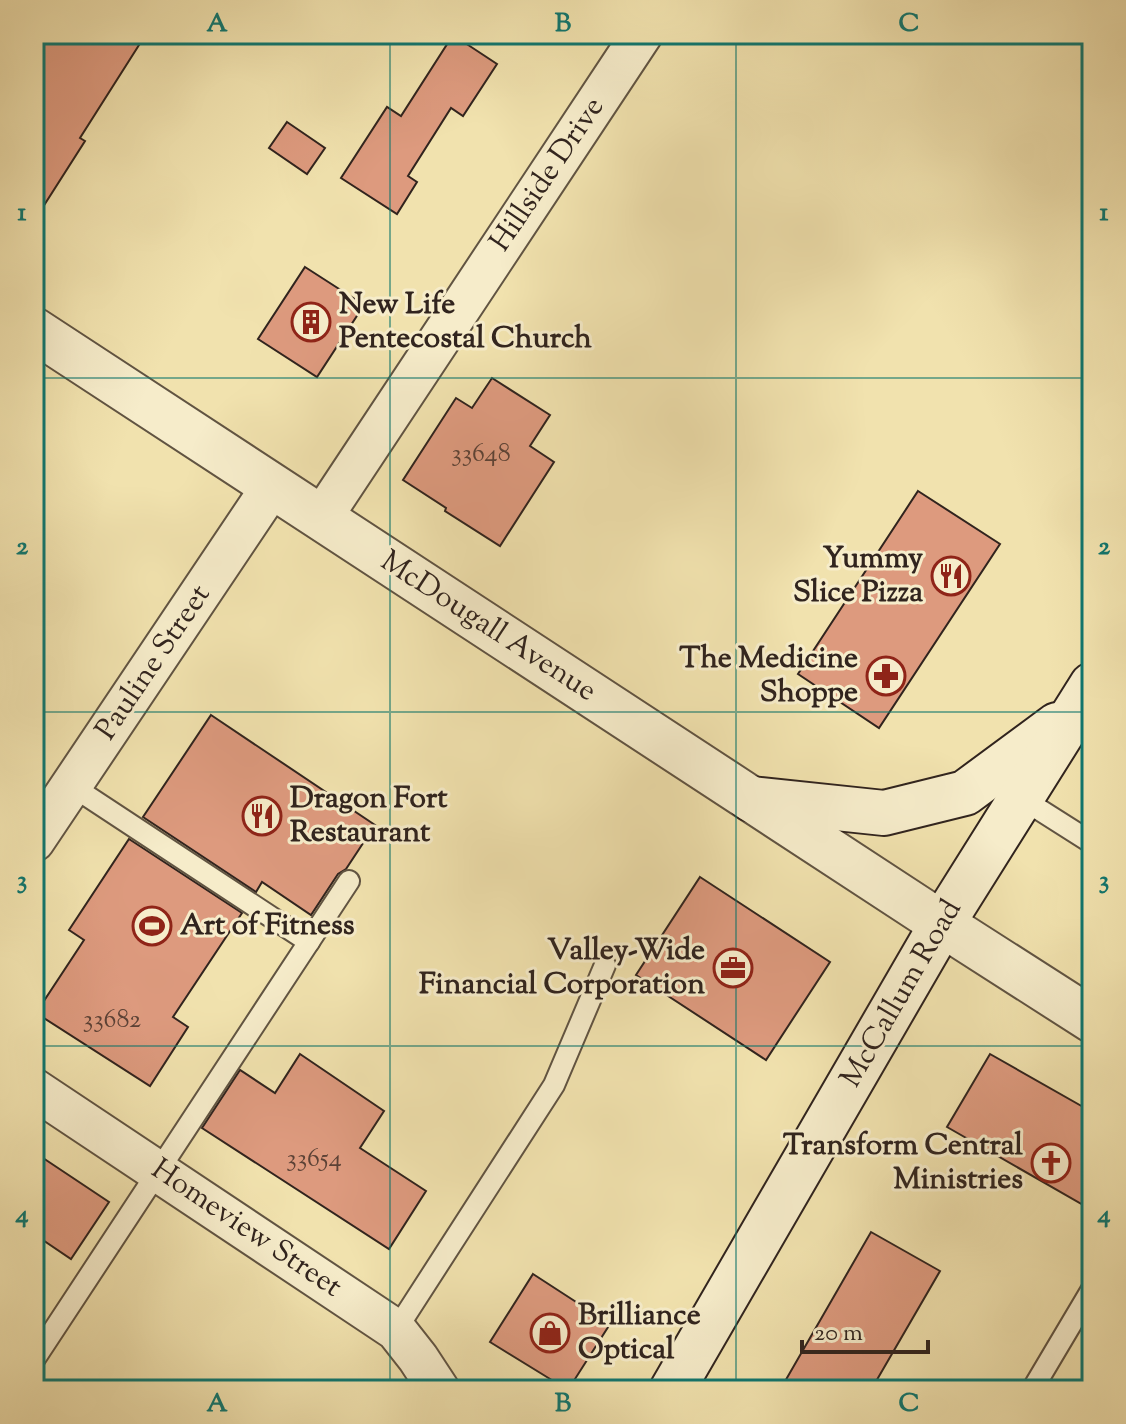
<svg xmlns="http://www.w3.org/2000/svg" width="1126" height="1424" viewBox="0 0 1126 1424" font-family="'Sorts Mill Goudy',serif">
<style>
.building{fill:#dd9a7e;stroke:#31241e;stroke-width:2}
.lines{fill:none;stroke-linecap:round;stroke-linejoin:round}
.service-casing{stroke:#615442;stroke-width:24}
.minor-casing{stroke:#615442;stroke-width:44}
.tertiary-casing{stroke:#615442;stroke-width:48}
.secondary-casing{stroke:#31241e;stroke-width:48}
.service{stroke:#f6ecca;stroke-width:20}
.minor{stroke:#f6ecca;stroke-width:40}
.tertiary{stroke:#f6ecca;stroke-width:44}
.secondary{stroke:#f6ecca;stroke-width:44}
.grid{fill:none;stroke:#0f766e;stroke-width:2;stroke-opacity:0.55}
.labels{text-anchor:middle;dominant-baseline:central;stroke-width:6;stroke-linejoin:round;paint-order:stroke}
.number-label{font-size:26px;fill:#5c4236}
.street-label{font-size:30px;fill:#31241e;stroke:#f6ecca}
.poi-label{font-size:30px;font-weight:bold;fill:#31241e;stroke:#f6ecca;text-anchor:start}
.neatline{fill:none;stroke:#0f766e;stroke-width:3}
.grid-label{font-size:26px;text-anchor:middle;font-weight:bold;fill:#0f766e}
</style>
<rect width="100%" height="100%" fill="#f1e2ae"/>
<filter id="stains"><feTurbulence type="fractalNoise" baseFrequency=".0025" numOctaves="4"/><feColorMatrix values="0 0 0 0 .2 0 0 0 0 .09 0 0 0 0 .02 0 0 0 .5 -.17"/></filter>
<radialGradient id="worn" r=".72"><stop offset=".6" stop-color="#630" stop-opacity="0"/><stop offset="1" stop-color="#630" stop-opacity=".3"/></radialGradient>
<g class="building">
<polygon points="34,34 146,34 80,138 85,141 34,221"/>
<polygon points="453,35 497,64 463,116 451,108 408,176 417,182 397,214 341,178 387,107 401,116"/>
<polygon points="287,122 325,148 307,174 269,148"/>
<polygon points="305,267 364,305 317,377 258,339"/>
<polygon points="492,378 550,415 530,446 554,462 500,546 445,511 446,508 403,480 456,398 472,408"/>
<polygon points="918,491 1000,544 879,728 798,674"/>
<polygon points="211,715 375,825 346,869 338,874 311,915 262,882 256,892 143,817"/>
<polygon points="129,839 242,913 173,1017 188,1027 150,1086 36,1013 84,940 69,930"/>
<polygon points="700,877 830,962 766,1060 636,975"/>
<polygon points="300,1054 384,1111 360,1148 426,1191 389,1249 202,1128 240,1070 275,1093"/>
<polygon points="990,1054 1092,1112 1092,1210 947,1127"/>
<polygon points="34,1152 109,1202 71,1259 34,1234"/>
<polygon points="871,1232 940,1271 871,1390 780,1390"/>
<polygon points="533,1274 610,1324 568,1390 490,1342"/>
</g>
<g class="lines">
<g class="service-casing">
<g id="service">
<polyline points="72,786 309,942"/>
<polyline points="1021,798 1092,843"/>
<polyline points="396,1330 554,1085 605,965"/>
<polyline points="34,1360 349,881"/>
<polyline points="1032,1390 1092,1289"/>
</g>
</g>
<g class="minor-casing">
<g id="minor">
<polyline points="322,517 642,34"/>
<polyline points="34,841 273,485"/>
<polyline points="34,1089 396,1330 418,1358 439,1390"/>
</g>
</g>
<g class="tertiary-casing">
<polyline id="tertiary" points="34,330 942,924 1092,1020"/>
</g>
<g class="secondary-casing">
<g id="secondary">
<polyline points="751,799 884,813 965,793 1057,725"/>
<polyline points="672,1390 942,924 1092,685"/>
</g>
</g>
<use href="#service" class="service"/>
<use href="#minor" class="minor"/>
<use href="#tertiary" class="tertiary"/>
<use href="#secondary" class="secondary"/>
</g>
<path class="grid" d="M 390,34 L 390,1390M 736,34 L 736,1390M 34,378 L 1092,378M 34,712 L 1092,712M 34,1046 L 1092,1046"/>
<defs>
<g id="building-ring" transform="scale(2)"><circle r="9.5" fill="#f6ecca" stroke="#8f2418" stroke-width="1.5"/><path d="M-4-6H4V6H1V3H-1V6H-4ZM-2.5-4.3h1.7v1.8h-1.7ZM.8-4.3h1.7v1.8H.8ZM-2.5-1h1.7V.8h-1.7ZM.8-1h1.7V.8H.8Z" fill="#8f2418"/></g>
<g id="restaurant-ring" transform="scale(2)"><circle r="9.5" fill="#f6ecca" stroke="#8f2418" stroke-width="1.5"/><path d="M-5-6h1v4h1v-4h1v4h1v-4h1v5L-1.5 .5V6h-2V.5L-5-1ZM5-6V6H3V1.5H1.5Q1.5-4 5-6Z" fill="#8f2418"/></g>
<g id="pharmacy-ring" transform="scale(2)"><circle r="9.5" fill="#f6ecca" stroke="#8f2418" stroke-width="1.5"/><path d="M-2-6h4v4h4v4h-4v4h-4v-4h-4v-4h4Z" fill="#8f2418"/></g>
<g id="stadium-ring" transform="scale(2)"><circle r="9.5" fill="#f6ecca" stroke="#8f2418" stroke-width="1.5"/><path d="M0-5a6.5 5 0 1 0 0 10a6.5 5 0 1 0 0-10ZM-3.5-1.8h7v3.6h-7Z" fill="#8f2418"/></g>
<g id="office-ring" transform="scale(2)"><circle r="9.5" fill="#f6ecca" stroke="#8f2418" stroke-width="1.5"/><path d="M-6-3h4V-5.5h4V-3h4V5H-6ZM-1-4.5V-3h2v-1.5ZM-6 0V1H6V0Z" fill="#8f2418"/></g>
<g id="church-ring" transform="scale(2)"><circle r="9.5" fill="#f6ecca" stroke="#8f2418" stroke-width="1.5"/><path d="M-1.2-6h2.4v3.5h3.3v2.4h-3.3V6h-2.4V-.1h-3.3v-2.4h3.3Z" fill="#8f2418"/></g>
<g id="shop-ring" transform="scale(2)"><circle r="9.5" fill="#f6ecca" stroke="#8f2418" stroke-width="1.5"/><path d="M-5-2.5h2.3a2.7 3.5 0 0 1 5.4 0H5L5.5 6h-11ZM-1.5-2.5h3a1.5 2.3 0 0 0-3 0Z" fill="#8f2418"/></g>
</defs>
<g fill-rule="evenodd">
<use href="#building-ring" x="311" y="322"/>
<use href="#restaurant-ring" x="951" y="576"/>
<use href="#pharmacy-ring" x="886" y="676"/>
<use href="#restaurant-ring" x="262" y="816"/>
<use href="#stadium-ring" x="152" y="926"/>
<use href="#office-ring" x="733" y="968"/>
<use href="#church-ring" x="1051" y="1163"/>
<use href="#shop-ring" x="550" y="1333"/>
</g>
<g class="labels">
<g class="number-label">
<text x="481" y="454">33648</text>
<text x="112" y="1020">33682</text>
<text x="314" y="1159">33654</text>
</g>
<g class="street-label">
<text transform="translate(548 175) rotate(-56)">Hillside Drive</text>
<text transform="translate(488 627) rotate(33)">McDougall Avenue</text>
<text transform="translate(154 663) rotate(-56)">Pauline Street</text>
<text transform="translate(902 994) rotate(-60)">McCallum Road</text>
<text transform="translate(246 1229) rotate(34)">Homeview Street</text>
</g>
<g class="poi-label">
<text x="339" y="305">New Life<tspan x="339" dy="34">Pentecostal Church</tspan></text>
<text x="923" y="559" text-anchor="end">Yummy<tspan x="923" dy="34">Slice Pizza</tspan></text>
<text x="858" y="659" text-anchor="end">The Medicine<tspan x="858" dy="34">Shoppe</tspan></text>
<text x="290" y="799">Dragon Fort<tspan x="290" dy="34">Restaurant</tspan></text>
<text x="180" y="926">Art of Fitness</text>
<text x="705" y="951" text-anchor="end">Valley-Wide<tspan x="705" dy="34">Financial Corporation</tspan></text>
<text x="1023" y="1146" text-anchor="end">Transform Central<tspan x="1023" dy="34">Ministries</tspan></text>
<text x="578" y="1316">Brilliance<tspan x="578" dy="34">Optical</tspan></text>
</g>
</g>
<rect width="1126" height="1424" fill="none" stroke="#f1e2ae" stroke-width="88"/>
<path d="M802 1340v12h126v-12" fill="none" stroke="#31241e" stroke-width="4"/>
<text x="814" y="1340" font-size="24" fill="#31241e" stroke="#f6ecca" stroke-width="6" paint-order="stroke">20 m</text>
<rect x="44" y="44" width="1038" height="1336" class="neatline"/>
<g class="grid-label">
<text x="217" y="31">A</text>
<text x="563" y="31">B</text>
<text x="909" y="31">C</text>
<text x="22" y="220">1</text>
<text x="1104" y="220">1</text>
<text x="22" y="554">2</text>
<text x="1104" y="554">2</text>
<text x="22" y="888">3</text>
<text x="1104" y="888">3</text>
<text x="22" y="1222">4</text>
<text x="1104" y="1222">4</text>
<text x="217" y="1411">A</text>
<text x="563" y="1411">B</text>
<text x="909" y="1411">C</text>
</g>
<rect width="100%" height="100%" filter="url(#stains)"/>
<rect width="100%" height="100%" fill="url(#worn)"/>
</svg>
